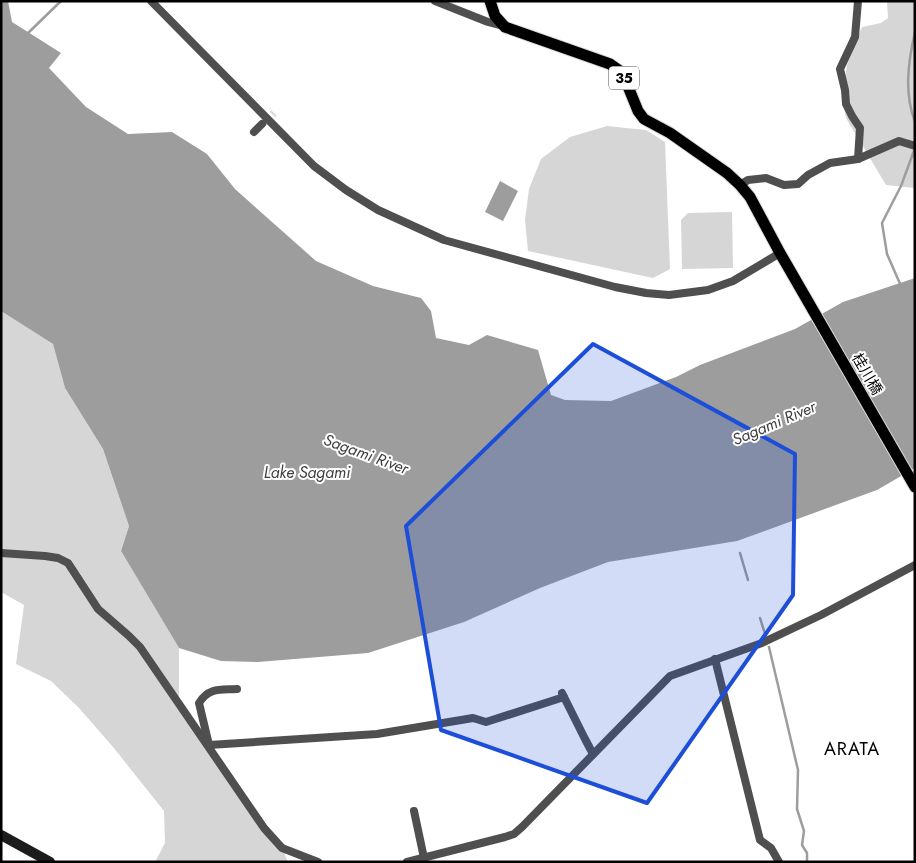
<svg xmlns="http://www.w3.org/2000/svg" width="916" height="863" viewBox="0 0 916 863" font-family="Jost,'Noto Sans JP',sans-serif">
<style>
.green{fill:#d6d6d6}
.water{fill:#9d9d9d}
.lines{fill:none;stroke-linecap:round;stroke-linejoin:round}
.stream{stroke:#9d9d9d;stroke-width:2.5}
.minor-tunnel{stroke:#d9d9d9;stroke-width:8;stroke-dasharray:8 4;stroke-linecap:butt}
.primary-casing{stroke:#dbdbdb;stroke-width:13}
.minor{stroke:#4f4f4f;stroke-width:8}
.secondary{stroke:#1c1c1c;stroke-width:10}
.primary{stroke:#000;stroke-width:11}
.marked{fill:#1d4ed8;fill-opacity:0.2;stroke:#1d4ed8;stroke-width:4;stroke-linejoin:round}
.labels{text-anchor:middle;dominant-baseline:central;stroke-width:4;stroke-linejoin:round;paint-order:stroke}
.shield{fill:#fff;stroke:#4c4c4c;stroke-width:1}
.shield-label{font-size:14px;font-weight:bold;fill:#000}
.street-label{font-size:15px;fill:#000;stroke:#fff}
.water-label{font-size:16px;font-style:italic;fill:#3e3e3e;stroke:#fff}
.quarter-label{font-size:18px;letter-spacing:1px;fill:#000;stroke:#fff}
</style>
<rect width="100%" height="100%" fill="#fff"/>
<g class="green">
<polygon points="887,1 915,1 915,188 886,185 846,118 842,98 847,65 862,27 881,23 888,18"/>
<polygon points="607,126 646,130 665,142 670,269 653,278 528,251 525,220 529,189 541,159 570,137"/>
<polygon points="732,212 733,268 682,269 681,220 688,213"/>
<polygon points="1,311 53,344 65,388 103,449 129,526 121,551 179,648 179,706 282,848 288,862 155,862 165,843 164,811 113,747 79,708 51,681 16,664 24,605 1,592"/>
</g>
<g class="water">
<polygon points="1,1 8,1 12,22 61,53 49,68 86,107 128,134 172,132 207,154 235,189 316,261 373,286 421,298 431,311 436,338 469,345 487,335 538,350 551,395 565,400 611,401 676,377 700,365 795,329 843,302 915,278 915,468 877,490 737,541 608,562 540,588 464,622 368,653 258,662 221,661 179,648 121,551 129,526 103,449 65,388 53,344 1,311"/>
<polygon points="500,181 518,191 503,221 485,212"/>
</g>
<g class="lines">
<g class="stream">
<path d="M 915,32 C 908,62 904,93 915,122"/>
<polyline points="26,35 61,1"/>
<polyline points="901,286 887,254 882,223 901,186 915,148"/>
<polyline points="740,553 748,580"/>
<polyline points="760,618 765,634"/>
<polyline points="769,647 798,770 797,809 804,831 802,845 807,853 807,862"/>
</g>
<polyline class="minor-tunnel" points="264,123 274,113"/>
<g class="primary-casing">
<polyline id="primary" points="490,1 495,16 505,27 610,64 620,71 625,79 638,111 644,119 670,133 727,173 740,185 750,197 780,253 915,487"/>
</g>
<g class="minor">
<polyline points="151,1 314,166 346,190 378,210 444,240 615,287 646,293 669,295 708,290 733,281 780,253"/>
<polyline points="435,1 488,22 503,26"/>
<polyline points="254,132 262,124"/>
<polyline points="858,159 860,128 852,116 846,104 845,90 840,69 855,37 858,1"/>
<polyline points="740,185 748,180 766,178 784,185 798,184 808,175 830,163 858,159 899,141 915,146"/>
<polyline points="1,553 45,556 58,558 68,563 98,609 129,636 140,647 264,828 282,848 318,862"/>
<polyline points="715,659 760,840 771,848 779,862"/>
<path d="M 237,689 C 221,690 209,687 199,703 L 209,745 L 377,734 L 473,718 L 486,722 L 564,697"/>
<polyline points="562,693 585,739 593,754"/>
<polyline points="414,811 424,858"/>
<polyline points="407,862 505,837 514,834 522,827 670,676 762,643 821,615 915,565"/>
</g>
<polyline class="secondary" points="1,835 50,862"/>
<use href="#primary" class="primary"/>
</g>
<path class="marked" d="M 593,344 L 795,454 L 793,595 L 647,803 L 441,730 L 406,526 Z"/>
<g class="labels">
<rect class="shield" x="609" y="66.5" width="30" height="23" rx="4"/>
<g class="shield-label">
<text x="624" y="78">35</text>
</g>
<g class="street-label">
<text transform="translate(867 374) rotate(60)">桂川橋</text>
</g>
<g class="water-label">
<text transform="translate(774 423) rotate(-23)">Sagami River</text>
<text transform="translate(366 454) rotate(20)">Sagami River</text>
<text x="307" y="472">Lake Sagami</text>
</g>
<g class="quarter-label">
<text x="852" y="749">ARATA</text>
</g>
</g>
<rect width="916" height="863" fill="none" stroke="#000000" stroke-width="5"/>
</svg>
